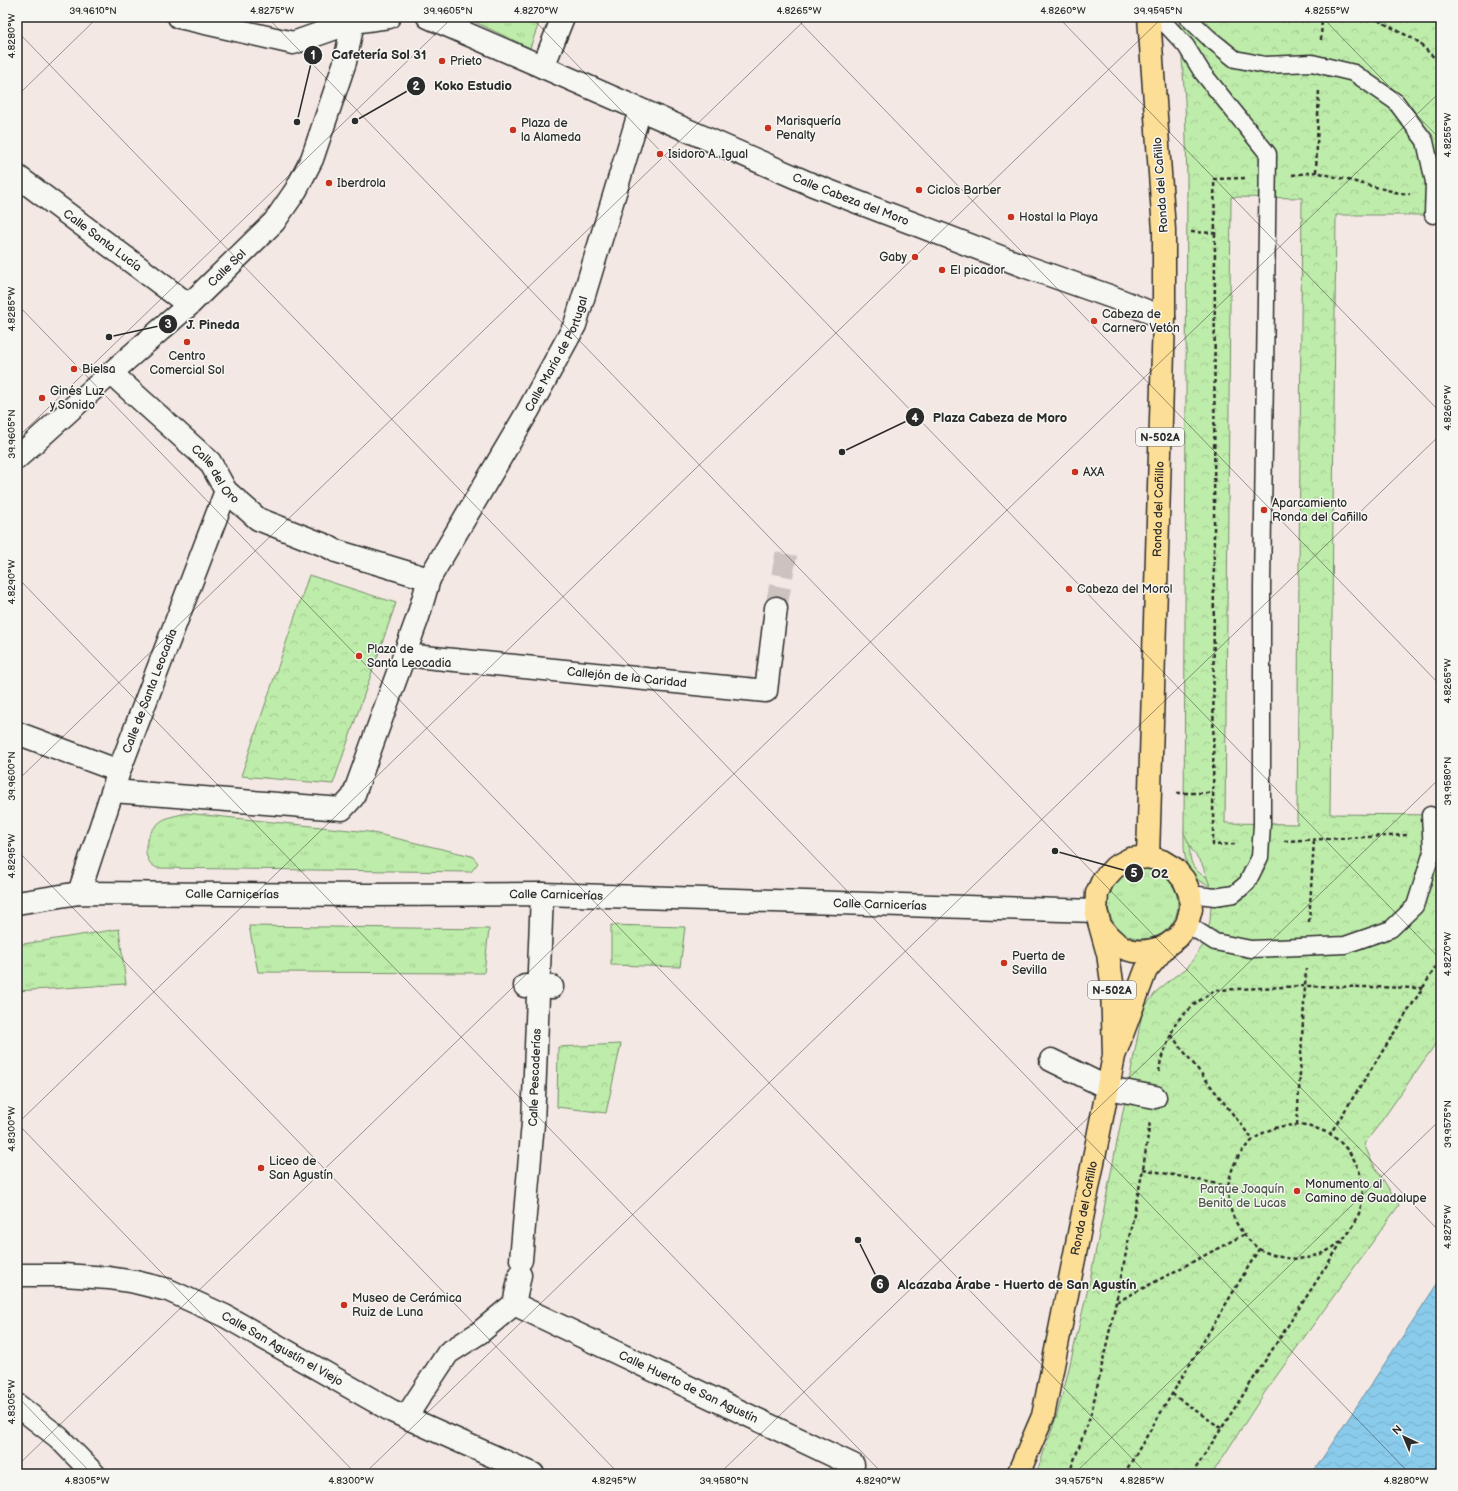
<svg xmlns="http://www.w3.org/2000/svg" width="1458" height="1491" viewBox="0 0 1458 1491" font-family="'Balsamiq Sans',sans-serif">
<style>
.grass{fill:url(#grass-tufts);stroke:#748c6a}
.forest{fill:url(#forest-crowns);stroke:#748c6a;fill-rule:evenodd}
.water{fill:url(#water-waves);stroke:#648b9e}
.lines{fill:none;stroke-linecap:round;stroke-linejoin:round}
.minor-tunnel{stroke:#ccc2bf;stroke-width:22;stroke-dasharray:22 11;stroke-linecap:butt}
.service-casing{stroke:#2b2b2b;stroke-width:19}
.pedestrian-casing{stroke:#2b2b2b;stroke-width:25}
.minor-casing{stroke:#2b2b2b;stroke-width:25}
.tertiary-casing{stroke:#2b2b2b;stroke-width:25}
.primary-casing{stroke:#2b2b2b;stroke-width:25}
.path{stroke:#2b2b2b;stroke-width:2.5;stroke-dasharray:4 3;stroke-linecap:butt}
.service{stroke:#f6f6f2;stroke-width:16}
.pedestrian{stroke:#f6f6f2;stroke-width:22}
.minor{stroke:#f6f6f2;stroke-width:22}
.tertiary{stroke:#f6f6f2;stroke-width:22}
.primary{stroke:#fdde96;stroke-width:22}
.ticks{fill:none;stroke:#2b2b2b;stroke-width:1;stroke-opacity:0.45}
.poi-dot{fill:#c8321e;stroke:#f6f6f2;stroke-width:1.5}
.labels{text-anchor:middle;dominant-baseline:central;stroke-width:3;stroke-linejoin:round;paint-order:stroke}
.shield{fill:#f6f6f2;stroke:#686867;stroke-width:1}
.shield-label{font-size:11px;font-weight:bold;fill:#2b2b2b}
.poi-label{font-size:12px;fill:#2b2b2b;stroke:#f6f6f2;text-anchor:start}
.street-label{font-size:12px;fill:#2b2b2b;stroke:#f6f6f2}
.park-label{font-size:12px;fill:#505b4b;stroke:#f6f6f2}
.leader{fill:none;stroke:#2b2b2b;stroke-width:1.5}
.callout-dot{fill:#2b2b2b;stroke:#f6f6f2;stroke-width:1.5}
.mark-label{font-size:12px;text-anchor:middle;font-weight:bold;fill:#fff}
.callout-label{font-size:13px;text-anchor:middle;font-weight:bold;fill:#2b2b2b;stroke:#f6f6f2;stroke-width:3;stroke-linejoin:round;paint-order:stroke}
.neatline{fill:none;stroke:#2b2b2b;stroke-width:1.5}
.ticks-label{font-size:10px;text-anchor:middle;fill:#2b2b2b}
</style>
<defs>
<pattern id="grass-tufts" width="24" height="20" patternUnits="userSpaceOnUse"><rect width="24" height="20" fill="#beecaa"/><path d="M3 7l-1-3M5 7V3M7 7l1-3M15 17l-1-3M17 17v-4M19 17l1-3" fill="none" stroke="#a3cb92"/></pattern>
<pattern id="forest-crowns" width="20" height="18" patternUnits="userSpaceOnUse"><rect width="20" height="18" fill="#beecaa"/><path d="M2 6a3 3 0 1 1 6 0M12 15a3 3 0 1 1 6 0" fill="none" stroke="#a3cb92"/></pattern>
<pattern id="water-waves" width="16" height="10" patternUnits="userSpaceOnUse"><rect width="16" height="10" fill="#8acbeb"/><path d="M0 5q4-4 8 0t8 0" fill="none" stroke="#77aeca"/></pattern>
</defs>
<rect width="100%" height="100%" fill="#f4e8e4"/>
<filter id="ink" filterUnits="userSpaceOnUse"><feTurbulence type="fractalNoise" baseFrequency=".025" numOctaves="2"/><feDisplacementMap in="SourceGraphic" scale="8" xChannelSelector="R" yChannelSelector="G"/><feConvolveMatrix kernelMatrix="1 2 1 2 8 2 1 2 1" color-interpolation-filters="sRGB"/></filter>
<g filter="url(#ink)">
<g class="grass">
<polygon points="517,17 541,17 530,48 475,22"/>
<path d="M 1185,810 L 1191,810 C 1191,822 1188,851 1191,861 C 1193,869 1201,875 1209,878 L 1211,886 C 1176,877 1185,837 1185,810 Z"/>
<path d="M 186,813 L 369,832 L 472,856 L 478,863 L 471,872 L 157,868 C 153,866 149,863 148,859 C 141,845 152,825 165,819 C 171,816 180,815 186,813 Z"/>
<circle cx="1143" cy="904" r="35"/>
<polygon points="611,925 685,927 680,967 611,965"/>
<polygon points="249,926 489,929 484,973 258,972"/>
<polygon points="119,929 126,984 17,991 17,945"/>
</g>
<g class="forest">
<path d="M 1179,17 L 1441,17 L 1441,215 L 1336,215 L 1330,814 L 1441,815 L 1441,1036 L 1378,1126 L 1364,1144 L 1372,1162 L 1399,1205 L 1265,1392 L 1212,1474 L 1036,1474 L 1056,1418 L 1064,1389 L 1090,1280 L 1143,1009 L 1157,991 L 1174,977 L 1187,968 L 1204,944 L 1210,921 L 1212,891 L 1202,864 L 1192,850 L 1184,833 L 1187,179 L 1185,101 ZM 1231,197 L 1302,198 L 1297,824 L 1225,823 Z"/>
<polygon points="309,575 396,603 333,784 241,776"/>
<polygon points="621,1044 606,1113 557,1107 558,1047"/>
</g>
<polygon class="water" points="1441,1278 1441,1474 1312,1474"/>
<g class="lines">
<polyline class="minor-tunnel" points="776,608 788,545"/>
<g class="service-casing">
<g id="service">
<polyline points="1159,17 1186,46 1202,72 1268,154 1262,588 1262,824 1260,857 1247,883 1234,894 1215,897 1190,894"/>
<polyline points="1187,17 1209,38 1235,59 1265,65 1312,63 1354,73 1396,102 1425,141 1434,182 1433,215"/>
<polyline points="1187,924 1215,942 1251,949 1345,945 1391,929 1415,906 1432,852 1430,815"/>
</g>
</g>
<g class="pedestrian-casing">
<g id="pedestrian">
<polyline points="525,986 552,987"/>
<polyline points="1051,1060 1108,1088 1155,1097"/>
</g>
</g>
<g class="minor-casing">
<g id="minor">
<polyline points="179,17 293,43 353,22 389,17"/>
<polyline points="428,17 543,67 563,17"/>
<path id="s1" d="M 543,67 L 813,185 L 1024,266 L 1112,297 L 1164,318"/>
<path id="s2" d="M 17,176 L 189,305"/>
<path id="s3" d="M 111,373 L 210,462 L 226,491 L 258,519 L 327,546 L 336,551 L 429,579 L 418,617 L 353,797 L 342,809 L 113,791"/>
<path id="s4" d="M 17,458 L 111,373 L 189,305 L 274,222 L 296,190 L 312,159 L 345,62 L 353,22"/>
<path id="s5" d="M 429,579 L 528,411 L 575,325 L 640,110"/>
<path id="s6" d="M 404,655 L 766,691 L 776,608"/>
<polyline points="17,733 119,771"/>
<path id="s7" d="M 79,893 L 119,771 L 226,491"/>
<path id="s8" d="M 17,903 L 79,893 L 367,895 L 542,894 L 1096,911"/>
<path id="s9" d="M 521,1260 L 533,1123 L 542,894"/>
<path id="s10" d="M 17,1275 L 63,1275 L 109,1278 L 135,1282 L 168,1290 L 225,1316 L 392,1411 L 533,1474"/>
<path id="s11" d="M 514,1304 L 853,1465"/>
<polyline points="17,1405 58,1437 94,1474"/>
<polyline points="406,1417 448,1353 479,1333 514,1304 520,1275"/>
</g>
</g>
<g class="tertiary-casing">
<polyline id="tertiary" points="348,17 353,22"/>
</g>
<g class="primary-casing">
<g id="primary">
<path id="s12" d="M 1148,857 L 1164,318 L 1164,230 L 1149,17"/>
<path d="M 1101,927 C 1119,952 1137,957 1166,946"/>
<path id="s13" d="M 1018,1474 L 1043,1416 L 1114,1056 L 1146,970 L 1166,946 L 1178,937 L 1187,924 L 1191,909 L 1190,894 L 1184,880 L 1175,869 L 1162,861 L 1148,857 L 1130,859 L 1115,867 L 1103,880 L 1097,893 L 1096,911 L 1108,954 L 1112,982 L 1114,1056"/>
</g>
</g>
<g class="path">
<polyline points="1372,17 1417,41 1441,64"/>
<polyline points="1321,40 1322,17"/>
<polyline points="1316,172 1319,89"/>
<polyline points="1292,175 1316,172 1399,193 1410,194"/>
<polyline points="1191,232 1215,233 1214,179 1245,178"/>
<polyline points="1215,233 1213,845 1237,844"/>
<polyline points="1177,793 1213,793"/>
<polyline points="1284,841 1407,835"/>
<polyline points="1309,922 1314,840"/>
<polyline points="1171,1035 1253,1140"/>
<polyline points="1159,1072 1161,1059 1176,1022 1196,1003 1215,990 1305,986 1423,988"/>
<polyline points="1297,1125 1306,969"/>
<polyline points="1143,1169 1228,1186"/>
<path d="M 1259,1249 C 1340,1291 1404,1186 1330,1134"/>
<polyline points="1117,1302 1243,1235"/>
<polyline points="1172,1394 1221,1428"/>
<polyline points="1069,1474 1091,1414 1116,1302 1143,1169 1150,1122"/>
<path d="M 1124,1474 L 1259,1249 C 1188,1194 1252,1095 1330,1134 L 1441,959"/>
<polyline points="1192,1474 1345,1237"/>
</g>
<use href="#service" class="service"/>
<use href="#pedestrian" class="pedestrian"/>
<use href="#minor" class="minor"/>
<use href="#tertiary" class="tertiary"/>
<use href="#primary" class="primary"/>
</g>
</g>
<path class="ticks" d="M 267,17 L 1441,1233M 531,17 L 1441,960M 795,17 L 1441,686M 1058,17 L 1441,413M 1322,17 L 1441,140M 17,31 L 1410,1474M 17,96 L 98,17M 17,304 L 1147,1474M 17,438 L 453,17M 17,577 L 883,1474M 17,781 L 808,17M 17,850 L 619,1474M 17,1123 L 356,1474M 17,1124 L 1163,17M 17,1396 L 92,1474M 17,1466 L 1441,91M 364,1474 L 1441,434M 719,1474 L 1441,777M 1074,1474 L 1441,1119M 1429,1474 L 1441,1462"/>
<g class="poi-dot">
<circle cx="442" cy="61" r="4"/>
<circle cx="768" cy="128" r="4"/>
<circle cx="513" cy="130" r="4"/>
<circle cx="660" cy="154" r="4"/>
<circle cx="329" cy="183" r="4"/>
<circle cx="919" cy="190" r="4"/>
<circle cx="1011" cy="217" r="4"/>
<circle cx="915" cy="257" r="4"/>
<circle cx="942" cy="270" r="4"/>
<circle cx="1094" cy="321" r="4"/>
<circle cx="187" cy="342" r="4"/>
<circle cx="74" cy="369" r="4"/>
<circle cx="42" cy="398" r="4"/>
<circle cx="1075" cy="472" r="4"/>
<circle cx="1264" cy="510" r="4"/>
<circle cx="1069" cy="589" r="4"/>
<circle cx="359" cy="656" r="4"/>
<circle cx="1004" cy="963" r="4"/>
<circle cx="261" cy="1168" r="4"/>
<circle cx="1297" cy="1191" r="4"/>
<circle cx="344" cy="1305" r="4"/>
</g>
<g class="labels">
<g class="shield">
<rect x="1136" y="428" width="48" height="18" rx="3"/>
<rect x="1088" y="981" width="48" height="18" rx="3"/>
</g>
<g class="shield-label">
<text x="1160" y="437">N-502A</text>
<text x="1112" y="990">N-502A</text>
</g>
<g class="poi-label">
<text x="450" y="61">Prieto</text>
<text x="776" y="121">Marisquería<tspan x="776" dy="14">Penalty</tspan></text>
<text x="521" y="123">Plaza de<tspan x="521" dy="14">la Alameda</tspan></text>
<text x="668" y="154">Isidoro A. Igual</text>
<text x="337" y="183">Iberdrola</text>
<text x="927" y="190">Ciclos Barber</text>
<text x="1019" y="217">Hostal la Playa</text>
<text x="907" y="257" text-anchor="end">Gaby</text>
<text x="950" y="270">El picador</text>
<text x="1102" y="314">Cabeza de<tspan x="1102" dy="14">Carnero Vetón</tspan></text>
<text x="187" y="356" text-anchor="middle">Centro<tspan x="187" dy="14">Comercial Sol</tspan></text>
<text x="82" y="369">Bielsa</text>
<text x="50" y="391">Ginés Luz<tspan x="50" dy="14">y Sonido</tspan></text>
<text x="1083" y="472">AXA</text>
<text x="1272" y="503">Aparcamiento<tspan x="1272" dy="14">Ronda del Cañillo</tspan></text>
<text x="1077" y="589">Cabeza del Morol</text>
<text x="367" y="649">Plaza de<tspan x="367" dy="14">Santa Leocadia</tspan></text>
<text x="1012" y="956">Puerta de<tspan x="1012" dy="14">Sevilla</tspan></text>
<text x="269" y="1161">Liceo de<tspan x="269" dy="14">San Agustín</tspan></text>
<text x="1305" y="1184">Monumento al<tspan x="1305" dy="14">Camino de Guadalupe</tspan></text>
<text x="352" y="1298">Museo de Cerámica<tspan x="352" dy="14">Ruiz de Luna</tspan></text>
</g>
<g class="street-label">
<text transform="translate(1161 185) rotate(-94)">Ronda del Cañillo</text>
<text stroke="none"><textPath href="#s1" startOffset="335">Calle Cabeza del Moro</textPath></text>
<text stroke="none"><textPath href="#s2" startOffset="107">Calle Santa Lucía</textPath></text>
<text stroke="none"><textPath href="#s4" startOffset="283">Calle Sol</textPath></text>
<text stroke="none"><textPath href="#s5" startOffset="259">Calle María de Portugal</textPath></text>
<text stroke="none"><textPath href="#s3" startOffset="146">Calle del Oro</textPath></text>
<text stroke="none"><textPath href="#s12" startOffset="348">Ronda del Cañillo</textPath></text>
<text stroke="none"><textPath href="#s6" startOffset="224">Callejón de la Caridad</textPath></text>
<text stroke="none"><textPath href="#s7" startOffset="214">Calle de Santa Leocadia</textPath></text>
<text stroke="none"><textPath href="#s8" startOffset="216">Calle Carnicerías</textPath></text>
<text stroke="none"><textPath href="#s8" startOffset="540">Calle Carnicerías</textPath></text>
<text stroke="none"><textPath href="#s8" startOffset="864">Calle Carnicerías</textPath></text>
<text stroke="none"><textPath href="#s9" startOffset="183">Calle Pescaderías</textPath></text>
<text stroke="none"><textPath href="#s13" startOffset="275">Ronda del Cañillo</textPath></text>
<text stroke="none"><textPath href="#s10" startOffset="281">Calle San Agustín el Viejo</textPath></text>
<text stroke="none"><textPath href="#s11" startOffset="193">Calle Huerto de San Agustín</textPath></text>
</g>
<g class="park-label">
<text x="1242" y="1189">Parque Joaquín<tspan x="1242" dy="14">Benito de Lucas</tspan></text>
</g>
</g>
<path class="leader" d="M297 122L313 55M355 121L416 86M109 337L168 324M842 452L915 417M1055 851L1134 873M858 1240L880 1284"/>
<g class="callout-dot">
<circle cx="297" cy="122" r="4"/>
<circle cx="355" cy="121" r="4"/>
<circle cx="109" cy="337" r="4"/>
<circle cx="842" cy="452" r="4"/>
<circle cx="1055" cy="851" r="4"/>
<circle cx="858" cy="1240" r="4"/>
<circle cx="313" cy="55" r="10"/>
<circle cx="416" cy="86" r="10"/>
<circle cx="168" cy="324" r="10"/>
<circle cx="915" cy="417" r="10"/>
<circle cx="1134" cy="873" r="10"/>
<circle cx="880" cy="1284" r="10"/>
</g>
<g class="mark-label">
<text x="313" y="59">1</text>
<text x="416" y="90">2</text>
<text x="168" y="328">3</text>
<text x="915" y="422">4</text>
<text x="1134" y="877">5</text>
<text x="880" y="1288">6</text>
</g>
<g class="callout-label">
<text x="379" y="59">Cafetería Sol 31</text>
<text x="473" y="90">Koko Estudio</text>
<text x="213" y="329">J. Pineda</text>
<text x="1000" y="422">Plaza Cabeza de Moro</text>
<text x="1160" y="878">O2</text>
<text x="1017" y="1289">Alcazaba Árabe - Huerto de San Agustín</text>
</g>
<rect width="1458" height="1491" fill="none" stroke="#f6f6f2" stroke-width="44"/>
<g transform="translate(1404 1437) rotate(316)" stroke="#f6f6f2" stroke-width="3" paint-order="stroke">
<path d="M0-3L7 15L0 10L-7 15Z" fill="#2b2b2b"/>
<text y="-6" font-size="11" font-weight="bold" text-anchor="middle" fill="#2b2b2b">N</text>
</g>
<rect x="22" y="22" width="1414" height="1447" class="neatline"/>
<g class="ticks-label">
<text x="93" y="14">39.9610°N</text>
<text x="272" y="14">4.8275°W</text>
<text x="448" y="14">39.9605°N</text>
<text x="536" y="14">4.8270°W</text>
<text x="799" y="14">4.8265°W</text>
<text x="1063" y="14">4.8260°W</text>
<text x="1158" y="14">39.9595°N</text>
<text x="1327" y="14">4.8255°W</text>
<text transform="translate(11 36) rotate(-90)" y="4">4.8280°W</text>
<text transform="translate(1447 135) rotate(-90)" y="4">4.8255°W</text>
<text transform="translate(11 309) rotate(-90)" y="4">4.8285°W</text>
<text transform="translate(1447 408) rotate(-90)" y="4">4.8260°W</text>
<text transform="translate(11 434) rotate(-90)" y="4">39.9605°N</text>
<text transform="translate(11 582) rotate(-90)" y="4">4.8290°W</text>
<text transform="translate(1447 681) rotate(-90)" y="4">4.8265°W</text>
<text transform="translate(11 776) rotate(-90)" y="4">39.9600°N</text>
<text transform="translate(1447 781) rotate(-90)" y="4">39.9580°N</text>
<text transform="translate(11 856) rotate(-90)" y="4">4.8295°W</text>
<text transform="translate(1447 954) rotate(-90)" y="4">4.8270°W</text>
<text transform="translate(1447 1124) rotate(-90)" y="4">39.9575°N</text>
<text transform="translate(11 1129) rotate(-90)" y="4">4.8300°W</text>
<text transform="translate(1447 1227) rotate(-90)" y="4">4.8275°W</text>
<text transform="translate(11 1402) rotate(-90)" y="4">4.8305°W</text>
<text x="87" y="1484">4.8305°W</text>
<text x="351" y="1484">4.8300°W</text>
<text x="614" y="1484">4.8295°W</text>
<text x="724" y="1484">39.9580°N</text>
<text x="878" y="1484">4.8290°W</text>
<text x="1079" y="1484">39.9575°N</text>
<text x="1142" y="1484">4.8285°W</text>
<text x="1406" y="1484">4.8280°W</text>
</g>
</svg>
